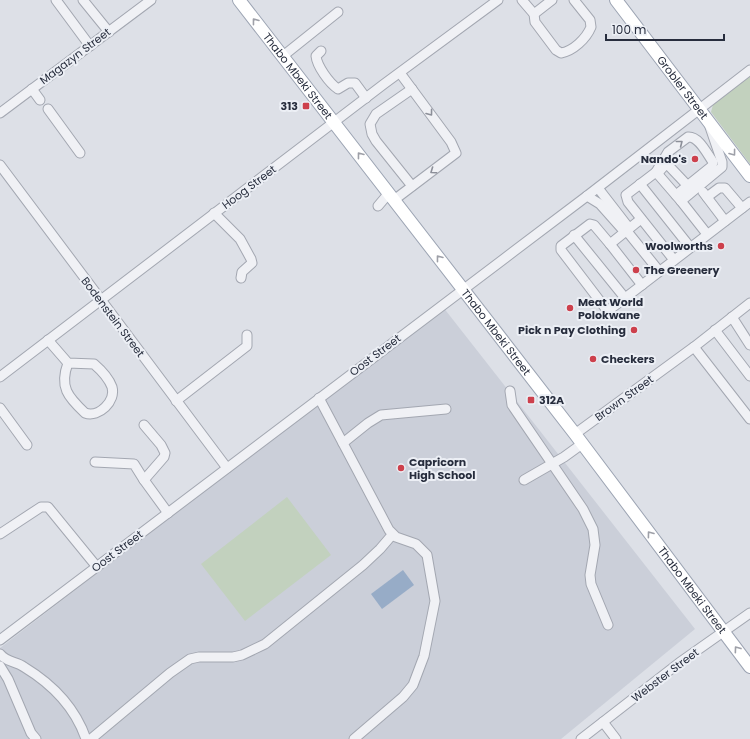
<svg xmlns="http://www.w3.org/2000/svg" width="750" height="739" viewBox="0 0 750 739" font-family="Poppins,sans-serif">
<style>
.built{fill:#cbcfd9}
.green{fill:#c2d1be}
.water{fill:#97acc7}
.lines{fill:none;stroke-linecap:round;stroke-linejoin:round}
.minor-casing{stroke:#a3a7b1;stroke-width:11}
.major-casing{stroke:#9ca4b3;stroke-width:14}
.minor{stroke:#f0f1f5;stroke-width:9}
.major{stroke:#fff;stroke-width:12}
.oneway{stroke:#9ea0a8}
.oneway2{stroke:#8c8f99}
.poi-dot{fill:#cd404c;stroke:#eceff5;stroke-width:1.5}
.labels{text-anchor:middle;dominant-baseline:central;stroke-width:4;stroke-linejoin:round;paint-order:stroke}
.street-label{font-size:11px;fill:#272d3d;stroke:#eceff5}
.poi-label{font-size:11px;font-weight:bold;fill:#272d3d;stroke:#eceff5;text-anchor:start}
</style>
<rect width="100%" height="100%" fill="#dde0e7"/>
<polygon class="built" points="443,307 695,629 561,739 0,739 0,648"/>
<g class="green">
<polygon points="750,73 750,164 711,112 714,101"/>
<polygon points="287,497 331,555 245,621 201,564"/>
</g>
<polygon class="water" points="403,570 414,585 382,609 371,594"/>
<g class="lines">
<g class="minor-casing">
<g id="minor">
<polyline points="56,0 90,46"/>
<polyline points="83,0 109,32"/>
<path d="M 522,0 L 534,14 L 535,22 L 556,50 L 561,53 C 573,51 586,39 591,27 L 590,20 L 574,0"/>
<polyline points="534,14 552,0"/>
<path d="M 321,51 L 316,56 C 317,66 329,83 338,89 L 348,83 L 355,83 L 366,98"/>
<polyline points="283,56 338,12"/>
<polyline points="32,89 40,100"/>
<polyline points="412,89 376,114 370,124 372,134 376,141 412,186"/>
<polyline points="48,109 80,153"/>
<polyline points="0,113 151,0"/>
<polyline points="0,165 227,468"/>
<path d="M 656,172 L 668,152 L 688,137 C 699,136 707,154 713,162 L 712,166 L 676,195"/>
<polyline points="658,173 664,166 668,165 687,185"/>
<polyline points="640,184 690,247"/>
<polyline points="598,188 629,228"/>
<polyline points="703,192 725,221"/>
<polyline points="587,196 600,204 624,231"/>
<polyline points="707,197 719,188 725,188 742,208"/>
<polyline points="394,200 456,153 451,142 400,73"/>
<polyline points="378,206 389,193"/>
<polyline points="214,213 240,239 251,259 252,263 242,272 241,278"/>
<polyline points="641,219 610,244 594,225 590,224 561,246 561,250 606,309 610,309 625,298 750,202"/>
<polyline points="626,230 659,271"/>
<polyline points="707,234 681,201 722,167 722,162 710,127"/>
<polyline points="574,235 625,298"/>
<polyline points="610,244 642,285"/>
<polyline points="674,260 628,202 626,195 656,172 681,201"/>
<polyline points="732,317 750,345"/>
<polyline points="715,330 750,376"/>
<path d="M 48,340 L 68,363 L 94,364 C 101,370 109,379 112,387 C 116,401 99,418 85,413 C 68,397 59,387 68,363"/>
<polyline points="694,347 750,419"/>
<polyline points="0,377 384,84 498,0"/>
<polyline points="510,391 512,405 583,509 593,529 595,545 590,575 591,584 608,625"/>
<polyline points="319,398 389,530 396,537 416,544 427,555 435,601 424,656 413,685 403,697 354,739"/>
<polyline points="176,401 247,346 247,335"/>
<polyline points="0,408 27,445"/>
<polyline points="144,425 161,445 165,453 164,457 144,480 168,513"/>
<polyline points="575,434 694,347 750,303"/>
<polyline points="343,443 368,423 381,415 446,409"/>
<polyline points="95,462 134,464 144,480"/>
<polyline points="524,480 564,457 582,444"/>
<polyline points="0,534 41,507 48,507 97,567"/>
<polyline points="0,640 587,196 750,70"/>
<path d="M 0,654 C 7,663 16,661 24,667 C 52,684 75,707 86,739"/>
<polyline points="0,666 8,679 31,733 36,739"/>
<polyline points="603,722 616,739"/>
<polyline points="91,739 170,673 190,659 199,657 233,657 242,655 265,644 363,565 380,549 392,535"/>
<polyline points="581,739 679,663 750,613"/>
</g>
</g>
<g class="major-casing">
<g id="major">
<path id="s1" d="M 239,0 L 575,434 L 750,667"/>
<path id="s2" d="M 616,0 L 750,176"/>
</g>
</g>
<use href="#minor" class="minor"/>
<use href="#major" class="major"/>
</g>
<defs><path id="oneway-chevron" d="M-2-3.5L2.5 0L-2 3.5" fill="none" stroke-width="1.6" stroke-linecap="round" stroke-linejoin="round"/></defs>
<g class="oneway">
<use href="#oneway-chevron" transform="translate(255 21) rotate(-128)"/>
<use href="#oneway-chevron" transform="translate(733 153) rotate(53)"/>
<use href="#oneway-chevron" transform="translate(360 155) rotate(-128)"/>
<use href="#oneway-chevron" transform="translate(439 258) rotate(-128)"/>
<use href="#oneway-chevron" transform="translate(650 534) rotate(-127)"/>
<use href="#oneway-chevron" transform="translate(737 649) rotate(-126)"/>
</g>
<g class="oneway2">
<use href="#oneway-chevron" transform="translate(430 113) rotate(53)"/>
<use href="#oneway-chevron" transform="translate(680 143) rotate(-38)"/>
<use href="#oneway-chevron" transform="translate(433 171) rotate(145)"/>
</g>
<g class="poi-dot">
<rect x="302" y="102" width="8" height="8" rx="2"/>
<circle cx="695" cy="159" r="4"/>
<circle cx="721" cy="246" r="4"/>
<circle cx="636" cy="270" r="4"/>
<circle cx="570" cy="308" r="4"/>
<circle cx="634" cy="330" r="4"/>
<circle cx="593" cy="359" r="4"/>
<rect x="527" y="396" width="8" height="8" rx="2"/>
<circle cx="401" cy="468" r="4"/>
</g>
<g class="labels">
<g class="street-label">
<text transform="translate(75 56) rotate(-37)">Magazyn Street</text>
<text stroke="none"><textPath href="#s1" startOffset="96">Thabo Mbeki Street</textPath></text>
<text stroke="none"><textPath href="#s2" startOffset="110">Grobler Street</textPath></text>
<text transform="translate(249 187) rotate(-37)">Hoog Street</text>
<text transform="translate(113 317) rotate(53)">Bodenstein Street</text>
<text stroke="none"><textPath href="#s1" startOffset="420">Thabo Mbeki Street</textPath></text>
<text transform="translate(375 355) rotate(-37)">Oost Street</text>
<text transform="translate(624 398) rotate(-36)">Brown Street</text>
<text transform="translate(117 551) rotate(-37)">Oost Street</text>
<text stroke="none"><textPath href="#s1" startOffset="744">Thabo Mbeki Street</textPath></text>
<text transform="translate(665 675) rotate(-37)">Webster Street</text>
</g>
<g class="poi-label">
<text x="298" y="106" text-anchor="end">313</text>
<text x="687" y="159" text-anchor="end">Nando's</text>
<text x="713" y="246" text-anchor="end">Woolworths</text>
<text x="644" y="270">The Greenery</text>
<text x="578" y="302">Meat World<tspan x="578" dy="13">Polokwane</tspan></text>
<text x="626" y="330" text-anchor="end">Pick n Pay Clothing</text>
<text x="601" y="359">Checkers</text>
<text x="539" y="400">312A</text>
<text x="409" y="462">Capricorn<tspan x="409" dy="13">High School</tspan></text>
</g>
</g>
<path d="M606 34v6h118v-6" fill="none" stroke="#272d3d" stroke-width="2"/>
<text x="612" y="34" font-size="12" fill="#272d3d" stroke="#eceff5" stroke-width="3" paint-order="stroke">100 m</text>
</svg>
